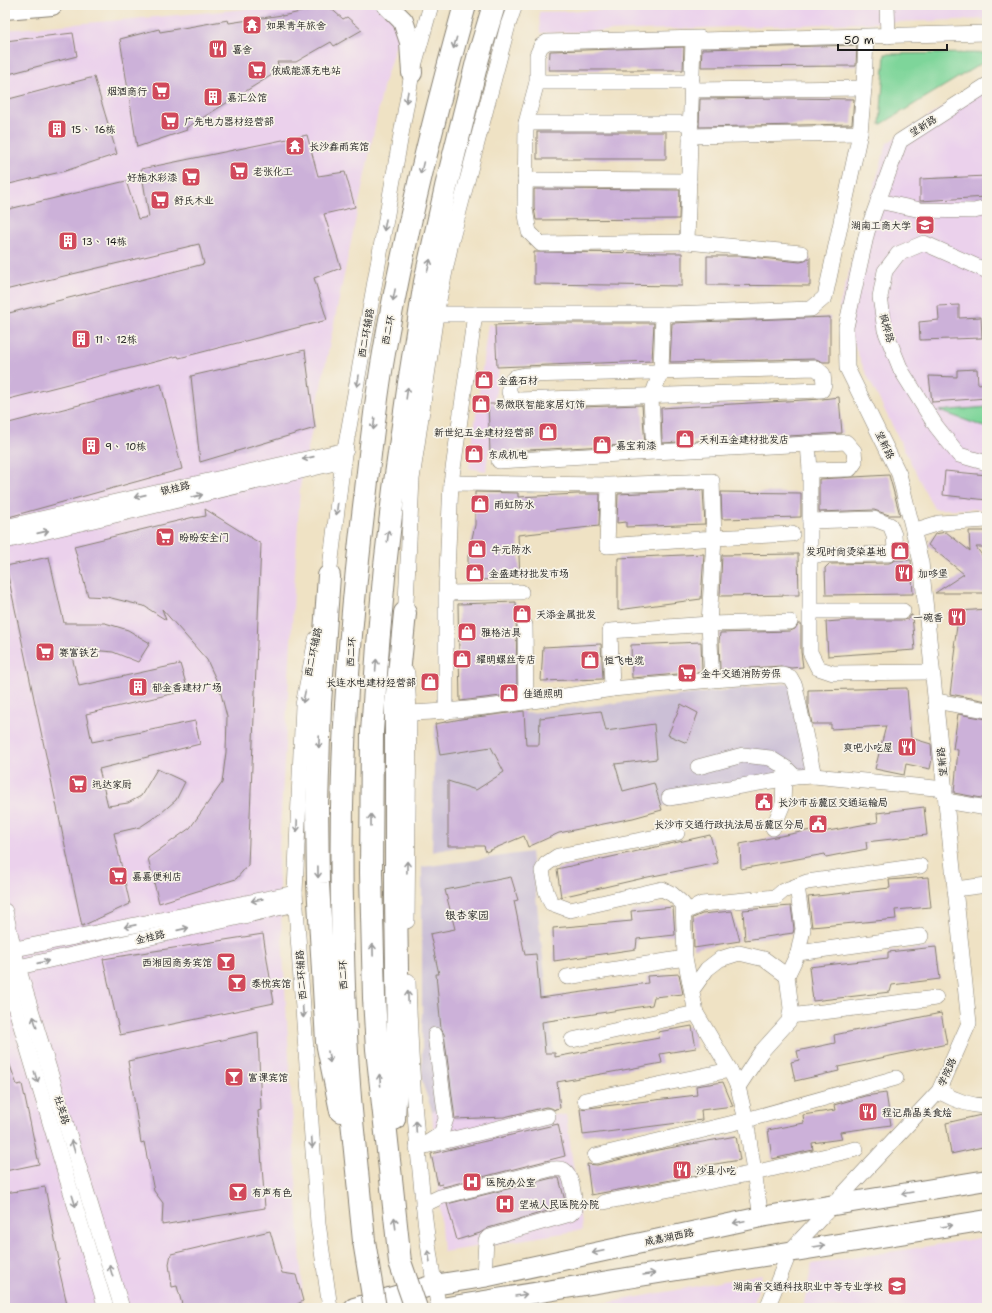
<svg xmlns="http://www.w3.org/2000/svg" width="992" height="1313" viewBox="0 0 992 1313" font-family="'Shantell Sans','LXGW WenKai TC',sans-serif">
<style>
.built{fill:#ebd1ec}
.industrial{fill:#cbbfd6}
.green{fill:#7ed59a;stroke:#4d785b}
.building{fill:#ccb1d9}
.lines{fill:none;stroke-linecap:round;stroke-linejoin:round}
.minor-casing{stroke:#867f70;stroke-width:16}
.major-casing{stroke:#867f70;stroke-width:22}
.highway-casing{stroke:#867f70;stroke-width:24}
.minor{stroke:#fff;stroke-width:15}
.major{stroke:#fff;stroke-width:20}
.highway{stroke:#fff;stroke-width:22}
.highway-bridge-casing{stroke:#867f70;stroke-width:24;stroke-linecap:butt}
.highway-bridge{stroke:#fff;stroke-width:22}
.oneway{stroke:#999}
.labels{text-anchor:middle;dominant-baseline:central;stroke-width:3.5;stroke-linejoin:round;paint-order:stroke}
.poi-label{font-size:10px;fill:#1c1c1c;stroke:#f7f3e8;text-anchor:start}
.street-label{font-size:10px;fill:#1c1c1c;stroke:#f7f3e8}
.neighbourhood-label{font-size:11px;fill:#1c1c1c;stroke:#f7f3e8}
</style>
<rect width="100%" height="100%" fill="#f7f3e8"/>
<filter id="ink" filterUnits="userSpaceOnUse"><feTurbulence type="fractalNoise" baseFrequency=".025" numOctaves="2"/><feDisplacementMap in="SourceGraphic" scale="8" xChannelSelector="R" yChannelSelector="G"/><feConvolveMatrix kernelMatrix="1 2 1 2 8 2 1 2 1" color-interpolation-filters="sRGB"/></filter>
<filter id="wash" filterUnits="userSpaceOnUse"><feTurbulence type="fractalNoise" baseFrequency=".012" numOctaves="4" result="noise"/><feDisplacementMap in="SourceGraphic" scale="16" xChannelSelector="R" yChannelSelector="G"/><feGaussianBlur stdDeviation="0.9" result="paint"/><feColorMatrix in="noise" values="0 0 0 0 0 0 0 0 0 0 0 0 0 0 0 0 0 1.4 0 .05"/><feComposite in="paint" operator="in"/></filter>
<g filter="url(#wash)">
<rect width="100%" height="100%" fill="#efe2c4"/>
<g class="built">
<polygon points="292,5 398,5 407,9 384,83 300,487 278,866 303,1301 275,1308 5,1308 5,30"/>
<polygon points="741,5 987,5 987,19 540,33 539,12 693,8"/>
<polygon points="987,79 987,509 934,509 864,369 839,307 887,143"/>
<polygon points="488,324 504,329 486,471 469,468"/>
<polygon points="432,1111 566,1115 582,1230 443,1252"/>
<polygon points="987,1237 987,1308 803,1308 812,1264"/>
<polygon points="762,1274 753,1308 579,1308"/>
</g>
<g class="industrial">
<polygon points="791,683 814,776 432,852 435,724"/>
<polygon points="531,852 560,1108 432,1111 422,1082 422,867"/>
</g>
<g class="green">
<polygon points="987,53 987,60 880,125 885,54"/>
<polygon points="987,407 987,428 940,411"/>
</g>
<g id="blocks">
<g class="building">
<polygon points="328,6 343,19 347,17 362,30 334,46 331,42 296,62 277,62 280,70 186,128 187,130 137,147 120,39 159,29 160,32 228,20 229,23 282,15 282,16"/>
<polygon points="73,33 77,56 5,75 5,41"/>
<polygon points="857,45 856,66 701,67 702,49"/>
<polygon points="684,47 683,70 549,70 550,51"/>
<polygon points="94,77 117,154 65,171 5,185 5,100"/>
<polygon points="788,98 854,99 852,124 699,127 700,99"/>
<rect x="537" y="132" width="129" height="27"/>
<polygon points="307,135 318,176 345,172 355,207 324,214 341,268 314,278 327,320 179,358 178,356 5,400 5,314 204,264 199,244 5,290 5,210 126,181 138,219 149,217 141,169"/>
<polygon points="987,176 987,197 920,201 920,179"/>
<polygon points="534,189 680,190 679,219 536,220 534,208"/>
<polygon points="534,252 682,253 682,286 534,284"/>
<polygon points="707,256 741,256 800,262 805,261 810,257 810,286 707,285"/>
<polygon points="959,305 959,318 981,317 982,338 920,340 919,322 939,320 938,306"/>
<polygon points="830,317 830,362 823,362 816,359 670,362 672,323"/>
<polygon points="547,323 654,323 652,361 497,367 495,325"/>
<polygon points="305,350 315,428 200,462 191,376"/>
<polygon points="977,369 978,384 987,383 987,398 932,402 929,376 957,377 957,370"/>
<polygon points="161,384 182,469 5,518 5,424"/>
<polygon points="839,397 842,433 662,443 661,408 822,399"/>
<polygon points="488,404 505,404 511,408 517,409 642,405 645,444 490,452"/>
<polygon points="945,471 987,475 987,500 943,495"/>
<polygon points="889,475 900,515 889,515 874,510 819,512 819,479"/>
<polygon points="703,490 705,524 626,527 626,522 617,523 618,494"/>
<polygon points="475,492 518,493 518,497 577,494 600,494 599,526 518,535 520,577 468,581 468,556 475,525"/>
<polygon points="721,492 801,493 801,517 722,519"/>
<polygon points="205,509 261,544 248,865 236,879 159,903 148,858 190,828 222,783 226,752 227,717 219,686 207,660 162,609 166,620 144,606 107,597 88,596 74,546 194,517 194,518 206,516"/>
<polygon points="969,531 987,531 987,547 976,547 987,562 987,593 935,593 964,574 928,545 935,534 946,532 970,551"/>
<polygon points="704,554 701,599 618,610 618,558"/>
<polygon points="798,554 799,595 720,596 722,555"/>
<polygon points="49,557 64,623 105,623 128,630 150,643 138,662 113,652 70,648 79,686 180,664 188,690 86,714 92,742 195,721 200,744 99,769 108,806 128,803 141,796 157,769 185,782 176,800 161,813 140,827 114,833 130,904 82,926 6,566"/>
<polygon points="896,560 911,560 913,594 826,595 825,568 829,564 889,563"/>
<polygon points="516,602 517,694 460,701 458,604"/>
<polygon points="987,609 987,701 950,694 956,647 954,647 957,626 947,612"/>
<polygon points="911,615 912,615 915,650 828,656 826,622 850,620 903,620 908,619"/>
<polygon points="798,624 801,624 801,652 803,667 791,668 781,666 720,670 719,641 720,633 790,631 795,629"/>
<polygon points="701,642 702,671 701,671 701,672 632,678 631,645"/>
<polygon points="601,644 603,679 541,681 543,647"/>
<polygon points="907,688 911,738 931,744 932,759 930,769 906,764 904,775 875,769 886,726 831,729 831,724 812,724 808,705 808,690"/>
<polygon points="681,704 698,713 687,743 668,735"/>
<polygon points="524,711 526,745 539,745 540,718 601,711 606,731 654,724 657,759 615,764 623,791 654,783 662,810 633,818 559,833 528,847 524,836 486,852 484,846 448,846 448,781 476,790 504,772 491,747 440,755 435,724 461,719"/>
<polygon points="958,714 987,719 987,799 954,793 958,750 953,749"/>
<polygon points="924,807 927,835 866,842 867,849 826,857 825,854 741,869 740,844 816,829 817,833 878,822 877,813"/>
<polygon points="710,835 718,863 648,877 561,897 557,869"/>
<polygon points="511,877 518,900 514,901 525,955 536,954 540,998 648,983 647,976 679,974 683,994 654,997 652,1005 542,1022 545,1053 555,1053 555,1057 659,1038 658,1032 692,1026 696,1048 660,1054 662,1063 557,1082 560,1108 555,1109 555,1110 551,1108 546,1107 504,1117 455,1119 444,1034 441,1029 436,974 439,974 430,934 455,929 445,890"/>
<polygon points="928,877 931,907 895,910 896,919 812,927 808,897 890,888 889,880"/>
<polygon points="791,906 794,929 793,933 745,940 743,910"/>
<polygon points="673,907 675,935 637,939 636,949 554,961 553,928 632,921 631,911"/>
<polygon points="732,911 740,941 694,948 693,918 702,914"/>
<polygon points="263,934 274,1003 120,1035 103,959"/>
<polygon points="936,947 940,979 892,985 890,992 813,1001 809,967 888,958 888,952"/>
<polygon points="941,1013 947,1044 838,1067 839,1071 795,1081 791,1062 799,1060 797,1051 835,1043 834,1035"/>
<polygon points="258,1032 261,1110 258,1111 265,1208 162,1225 163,1203 154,1191 144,1142 141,1143 128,1061"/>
<polygon points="5,1057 7,1057 17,1085 22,1084 39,1164 5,1171"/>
<polygon points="723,1082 733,1106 701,1110 702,1120 583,1135 580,1109 697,1095 696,1086"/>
<polygon points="886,1093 891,1125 840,1132 842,1139 812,1143 813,1150 772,1159 768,1130 804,1123 803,1115 835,1110 834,1105 865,1096"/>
<polygon points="981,1115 987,1115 987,1146 951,1154 946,1123"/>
<polygon points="558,1124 565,1156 443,1187 442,1184 438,1185 431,1154"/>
<polygon points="736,1136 740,1160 697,1167 698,1175 591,1195 587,1164 597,1165 658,1150"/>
<polygon points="552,1178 559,1178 565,1201 565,1206 488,1228 480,1233 457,1240 447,1204"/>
<polygon points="45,1187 59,1260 57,1261 68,1308 5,1308 5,1193"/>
<polygon points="270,1231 282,1273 296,1275 303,1301 290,1308 183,1308 177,1286 172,1287 169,1264 171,1254"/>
</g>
</g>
</g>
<g filter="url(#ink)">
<use href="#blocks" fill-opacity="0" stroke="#867f70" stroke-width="1"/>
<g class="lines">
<g class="minor-casing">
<g id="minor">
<polyline points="887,5 888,36"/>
<polyline points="693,39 687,242 541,244 529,232 525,209 526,123 537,82 537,55 541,46 547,42 700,38 701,40 987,33"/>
<polyline points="537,82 692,82"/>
<polyline points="692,90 864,88"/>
<polyline points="526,123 691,123"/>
<polyline points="690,136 860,133"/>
<polyline points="525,180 689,181"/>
<polyline points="878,201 921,210 974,211 987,208"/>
<polyline points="687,242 801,253"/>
<polyline points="987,271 924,243 898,254 885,271 880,297 885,330 901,370 936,426 959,455 987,463"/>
<polyline points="436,314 668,314 811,309 825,297 860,133 864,88 866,37"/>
<polygon points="816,368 823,374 824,384 822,390 517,400 513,399 509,392 509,384 515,377 525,375"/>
<polyline points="654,452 846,442 854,451 855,462 850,469 810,470 808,443"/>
<polyline points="499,461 654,452 651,399 661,371 663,314"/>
<polyline points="810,470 810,652 818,668 833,673 932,672"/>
<polyline points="451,483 609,485 712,481 714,538 607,546 609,485"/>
<polyline points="810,521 874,519 890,525 894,535 895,549 889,554 810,555"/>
<polyline points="5,527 346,450"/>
<polyline points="913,531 939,523 987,520"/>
<polyline points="5,541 343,461"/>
<polyline points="328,584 343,461 412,73 431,5"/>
<polyline points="446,593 521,592"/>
<polyline points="810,611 903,611"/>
<polyline points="790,622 709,624 714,538 792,534"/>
<polyline points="405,623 412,479 436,314 452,238 508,25 515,5"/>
<polygon points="709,624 712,680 612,689 610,631"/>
<polyline points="525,625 526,702"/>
<polyline points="316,639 303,705 295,893 318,1223 330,1308"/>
<polyline points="935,701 987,710"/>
<polyline points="446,712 446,593 451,483 475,314"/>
<path d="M 409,713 C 477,711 545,699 612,689"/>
<polyline points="698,767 743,755 770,758 786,768 795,777"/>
<polyline points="814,776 945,789"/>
<polyline points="669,798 795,777 814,776 795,686 790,677 782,675 712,680"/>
<polyline points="946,801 987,808"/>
<polyline points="773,828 783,804 784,779"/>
<polyline points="677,833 558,856 546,864 542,871 546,891 551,903 570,910 662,889 672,894 683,904 685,958 696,1013 730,1070 738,1087 746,1120 761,1217"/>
<polyline points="955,889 987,885"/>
<polyline points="5,911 18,967 122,1308"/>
<polyline points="684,915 687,911 702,904 776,897 783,891 807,882 920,866"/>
<polyline points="407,921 409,713 407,673"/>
<polyline points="5,951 295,893"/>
<polyline points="798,953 921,936"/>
<polyline points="10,969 296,904"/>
<polyline points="5,973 106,1308"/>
<polyline points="787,976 798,953 803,929 797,886"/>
<polyline points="567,977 685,958"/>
<path d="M 408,981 C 410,1048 414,1115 421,1181 C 425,1224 430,1266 439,1308"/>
<polyline points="692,990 707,969 720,959 739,953 764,959 787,976 791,1008 789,1021 761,1052 738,1087"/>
<polyline points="790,1016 936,998"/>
<polyline points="572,1040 696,1013"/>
<path d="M 939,1091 C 954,1100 969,1106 987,1106"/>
<polyline points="585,1100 730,1070"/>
<polyline points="427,1143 441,1134 446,1119 435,1035"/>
<polyline points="417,1148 548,1116"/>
<polyline points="595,1156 746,1120 896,1078"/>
<polyline points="604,1202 754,1173 856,1149"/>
<path d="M 423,1205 L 440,1197 L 551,1169 C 555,1169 561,1168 564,1170 C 573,1175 574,1200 575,1209 L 570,1214 L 490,1237 L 486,1240 L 484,1277"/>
<polyline points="767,1308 790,1251 939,1091 969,1023 921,562 899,474 847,368 846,327 867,232 900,141 987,85"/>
</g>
</g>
<g class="major-casing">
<g id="major">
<polyline points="387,5 403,21 410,42 412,73"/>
<polyline points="5,9 52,5"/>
<polyline points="354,1308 434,1285 484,1277 761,1217 987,1180"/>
<polyline points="441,1308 987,1220"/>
</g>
</g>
<g class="highway-casing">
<g id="highway">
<polyline points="329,576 320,703 317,805 318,883 327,1042 341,1111"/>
<polyline points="394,1119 398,1046 396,896 396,704 405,613"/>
<path d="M 364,1241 C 360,1198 355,1154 351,1110 C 345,1041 343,972 342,903 C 339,766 349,627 366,490 C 371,444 376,398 384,353 C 404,236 433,120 465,5"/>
<polyline points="400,1262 377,1049 374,998 371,873 372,732 378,645 385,566 394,489 409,383 425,282 446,187 478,58 494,5"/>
</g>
</g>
<use href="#minor" class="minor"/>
<use href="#major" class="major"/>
<use href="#highway" class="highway"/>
<g class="highway-bridge-casing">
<g id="highway-bridge">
<polyline points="364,1241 375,1308"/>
<polyline points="400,1262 416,1308"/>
</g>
</g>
<use href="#highway-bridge" class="highway-bridge"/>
</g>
<defs><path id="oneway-shaft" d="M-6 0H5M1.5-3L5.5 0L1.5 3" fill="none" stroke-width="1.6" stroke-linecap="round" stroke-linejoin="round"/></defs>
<g class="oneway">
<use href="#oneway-shaft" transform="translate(455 43) rotate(106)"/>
<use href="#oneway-shaft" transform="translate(407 97) rotate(100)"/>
<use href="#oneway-shaft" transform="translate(422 168) rotate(103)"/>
<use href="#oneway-shaft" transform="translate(385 225) rotate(100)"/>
<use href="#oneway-shaft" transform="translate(429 265) rotate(-77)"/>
<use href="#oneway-shaft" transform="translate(394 295) rotate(101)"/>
<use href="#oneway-shaft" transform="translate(358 381) rotate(100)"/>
<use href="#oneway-shaft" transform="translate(407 393) rotate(-82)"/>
<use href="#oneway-shaft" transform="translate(374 424) rotate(97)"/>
<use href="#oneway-shaft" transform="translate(308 458) rotate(167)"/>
<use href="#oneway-shaft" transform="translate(140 496) rotate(167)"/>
<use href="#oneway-shaft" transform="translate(197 496) rotate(-13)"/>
<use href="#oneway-shaft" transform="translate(337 509) rotate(97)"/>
<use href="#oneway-shaft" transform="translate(43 532) rotate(-13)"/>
<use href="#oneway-shaft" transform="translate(388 536) rotate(-83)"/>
<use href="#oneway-shaft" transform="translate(376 665) rotate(-86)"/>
<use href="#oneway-shaft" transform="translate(304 697) rotate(102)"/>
<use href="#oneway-shaft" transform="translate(319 742) rotate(92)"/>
<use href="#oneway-shaft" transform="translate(371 820) rotate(-90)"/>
<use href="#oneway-shaft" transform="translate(297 826) rotate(92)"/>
<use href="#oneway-shaft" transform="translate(407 867) rotate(-89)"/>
<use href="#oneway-shaft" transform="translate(318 872) rotate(89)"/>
<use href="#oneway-shaft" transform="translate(257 900) rotate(169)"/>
<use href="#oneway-shaft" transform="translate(130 926) rotate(169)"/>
<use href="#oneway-shaft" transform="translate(183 929) rotate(-13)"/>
<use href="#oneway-shaft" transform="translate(373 950) rotate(-91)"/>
<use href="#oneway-shaft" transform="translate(43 962) rotate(-13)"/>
<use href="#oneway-shaft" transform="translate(408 997) rotate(-92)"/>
<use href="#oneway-shaft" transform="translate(303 1012) rotate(86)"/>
<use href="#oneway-shaft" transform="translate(35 1022) rotate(-107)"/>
<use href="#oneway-shaft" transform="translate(329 1057) rotate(80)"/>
<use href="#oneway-shaft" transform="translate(36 1077) rotate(73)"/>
<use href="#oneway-shaft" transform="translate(380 1080) rotate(-96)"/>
<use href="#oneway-shaft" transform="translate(416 1127) rotate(-94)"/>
<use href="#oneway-shaft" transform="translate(312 1142) rotate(86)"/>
<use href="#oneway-shaft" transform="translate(73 1146) rotate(-107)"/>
<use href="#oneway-shaft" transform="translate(907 1193) rotate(171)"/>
<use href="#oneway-shaft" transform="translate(74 1201) rotate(73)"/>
<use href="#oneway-shaft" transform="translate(739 1222) rotate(168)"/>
<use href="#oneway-shaft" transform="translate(395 1223) rotate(-97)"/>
<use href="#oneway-shaft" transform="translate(947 1226) rotate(-9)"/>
<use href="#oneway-shaft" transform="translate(819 1246) rotate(-9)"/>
<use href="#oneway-shaft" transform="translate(598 1252) rotate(168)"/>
<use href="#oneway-shaft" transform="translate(429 1256) rotate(-99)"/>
<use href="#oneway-shaft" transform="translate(111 1271) rotate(-107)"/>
<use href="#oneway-shaft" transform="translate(649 1274) rotate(-9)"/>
<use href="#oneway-shaft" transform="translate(521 1295) rotate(-9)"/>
</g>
</g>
<defs>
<g id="temple-square" transform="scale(1)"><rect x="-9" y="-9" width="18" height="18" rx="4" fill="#d1495b" stroke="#f7f3e8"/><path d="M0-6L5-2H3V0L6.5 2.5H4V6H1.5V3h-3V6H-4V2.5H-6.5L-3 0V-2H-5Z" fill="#fff"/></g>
<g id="restaurant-square" transform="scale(1)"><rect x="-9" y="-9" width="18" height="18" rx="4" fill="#d1495b" stroke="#f7f3e8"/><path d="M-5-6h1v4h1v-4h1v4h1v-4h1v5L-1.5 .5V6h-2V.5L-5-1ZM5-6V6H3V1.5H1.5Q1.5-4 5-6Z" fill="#fff"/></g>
<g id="supermarket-square" transform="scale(1)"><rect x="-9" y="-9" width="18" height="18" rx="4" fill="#d1495b" stroke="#f7f3e8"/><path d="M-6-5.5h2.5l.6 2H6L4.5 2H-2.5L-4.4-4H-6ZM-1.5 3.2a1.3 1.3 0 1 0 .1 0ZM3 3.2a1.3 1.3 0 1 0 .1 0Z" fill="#fff"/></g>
<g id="building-square" transform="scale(1)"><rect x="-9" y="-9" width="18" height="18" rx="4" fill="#d1495b" stroke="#f7f3e8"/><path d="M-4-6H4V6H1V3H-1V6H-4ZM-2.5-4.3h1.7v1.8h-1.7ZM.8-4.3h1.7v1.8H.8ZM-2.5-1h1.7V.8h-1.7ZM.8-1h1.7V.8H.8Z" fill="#fff"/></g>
<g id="school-square" transform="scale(1)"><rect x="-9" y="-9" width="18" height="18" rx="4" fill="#d1495b" stroke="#f7f3e8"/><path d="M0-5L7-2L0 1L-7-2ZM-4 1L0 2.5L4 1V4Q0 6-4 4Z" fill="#fff"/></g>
<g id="shop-square" transform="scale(1)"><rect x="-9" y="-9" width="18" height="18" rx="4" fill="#d1495b" stroke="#f7f3e8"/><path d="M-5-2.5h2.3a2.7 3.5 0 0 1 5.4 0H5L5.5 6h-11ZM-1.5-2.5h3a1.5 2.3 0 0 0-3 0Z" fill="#fff"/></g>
<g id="civic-square" transform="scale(1)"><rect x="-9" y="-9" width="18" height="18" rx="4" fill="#d1495b" stroke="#f7f3e8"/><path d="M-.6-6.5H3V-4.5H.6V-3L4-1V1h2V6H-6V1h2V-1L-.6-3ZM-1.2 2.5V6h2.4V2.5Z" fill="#fff"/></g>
<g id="bar-square" transform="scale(1)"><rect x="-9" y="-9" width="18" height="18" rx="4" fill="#d1495b" stroke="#f7f3e8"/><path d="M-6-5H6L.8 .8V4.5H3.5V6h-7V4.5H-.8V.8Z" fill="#fff"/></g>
<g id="hospital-square" transform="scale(1)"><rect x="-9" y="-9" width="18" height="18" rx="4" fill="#d1495b" stroke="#f7f3e8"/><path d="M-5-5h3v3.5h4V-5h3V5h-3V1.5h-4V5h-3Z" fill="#fff"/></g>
</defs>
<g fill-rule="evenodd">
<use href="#temple-square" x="252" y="25"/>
<use href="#restaurant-square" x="218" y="49"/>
<use href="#supermarket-square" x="257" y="70"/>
<use href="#supermarket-square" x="161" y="91"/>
<use href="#building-square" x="213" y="97"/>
<use href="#supermarket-square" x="170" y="121"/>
<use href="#building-square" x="57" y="129"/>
<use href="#temple-square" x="295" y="146"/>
<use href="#supermarket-square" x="239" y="171"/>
<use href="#supermarket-square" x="191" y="177"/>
<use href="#supermarket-square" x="160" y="200"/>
<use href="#school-square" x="925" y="225"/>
<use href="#building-square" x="68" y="241"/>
<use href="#building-square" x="81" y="339"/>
<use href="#shop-square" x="484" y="380"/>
<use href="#shop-square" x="481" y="404"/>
<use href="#shop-square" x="548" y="432"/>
<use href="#shop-square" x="685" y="439"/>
<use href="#shop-square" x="602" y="445"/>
<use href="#building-square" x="91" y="446"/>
<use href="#shop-square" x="474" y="454"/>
<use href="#shop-square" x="480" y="504"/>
<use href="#supermarket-square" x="165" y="537"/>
<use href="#shop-square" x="477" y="549"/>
<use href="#shop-square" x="900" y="551"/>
<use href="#shop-square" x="475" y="573"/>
<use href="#restaurant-square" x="904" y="573"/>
<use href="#shop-square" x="522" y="614"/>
<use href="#restaurant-square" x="957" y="617"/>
<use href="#shop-square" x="467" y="632"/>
<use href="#supermarket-square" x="45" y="652"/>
<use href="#shop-square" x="462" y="659"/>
<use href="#shop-square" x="590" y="660"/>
<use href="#supermarket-square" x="687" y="673"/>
<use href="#shop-square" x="430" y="682"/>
<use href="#building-square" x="138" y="687"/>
<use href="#shop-square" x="509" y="693"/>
<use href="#restaurant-square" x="907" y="747"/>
<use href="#supermarket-square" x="78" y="784"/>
<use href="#civic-square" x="764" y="802"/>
<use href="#civic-square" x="818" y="824"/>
<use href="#supermarket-square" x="118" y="876"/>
<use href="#bar-square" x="226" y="962"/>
<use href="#bar-square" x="237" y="983"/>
<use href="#bar-square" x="234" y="1077"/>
<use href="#restaurant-square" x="868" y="1112"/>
<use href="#restaurant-square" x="682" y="1170"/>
<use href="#hospital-square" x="472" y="1182"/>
<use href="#bar-square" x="238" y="1192"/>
<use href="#hospital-square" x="505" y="1204"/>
<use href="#school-square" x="897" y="1286"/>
</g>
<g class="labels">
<g class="poi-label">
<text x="266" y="25">如果青年旅舍</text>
<text x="232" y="49">喜舍</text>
<text x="271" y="70">依威能源充电站</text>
<text x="147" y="91" text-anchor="end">烟酒商行</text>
<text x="227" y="97">嘉汇公馆</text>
<text x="184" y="121">广先电力器材经营部</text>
<text x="71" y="129">15、 16栋</text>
<text x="309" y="146">长沙鑫雨宾馆</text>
<text x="253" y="171">老张化工</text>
<text x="177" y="177" text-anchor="end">好施水彩漆</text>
<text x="174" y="200">舒氏木业</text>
<text x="911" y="225" text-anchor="end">湖南工商大学</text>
<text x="82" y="241">13、 14栋</text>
<text x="95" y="339">11、 12栋</text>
<text x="498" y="380">金盛石材</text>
<text x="495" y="404">易微联智能家居灯饰</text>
<text x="534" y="432" text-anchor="end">新世纪五金建材经营部</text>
<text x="699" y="439">天利五金建材批发店</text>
<text x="616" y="445">嘉宝莉漆</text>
<text x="105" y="446">9、 10栋</text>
<text x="488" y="454">东成机电</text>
<text x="494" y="504">雨虹防水</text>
<text x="179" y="537">盼盼安全门</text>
<text x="491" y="549">牛元防水</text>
<text x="886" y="551" text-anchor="end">发现时尚烫染基地</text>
<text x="489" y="573">金盛建材批发市场</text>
<text x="918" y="573">加哆堡</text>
<text x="536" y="614">天添金属批发</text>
<text x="943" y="617" text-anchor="end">一碗香</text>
<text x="481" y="632">雅格洁具</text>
<text x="59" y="652">赛富铁艺</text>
<text x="476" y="659">耀明螺丝专店</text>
<text x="604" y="660">恒飞电缆</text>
<text x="701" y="673">金牛交通消防劳保</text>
<text x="416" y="682" text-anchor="end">长连水电建材经营部</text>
<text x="152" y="687">郁金香建材广场</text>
<text x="523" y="693">佳通照明</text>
<text x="893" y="747" text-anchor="end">爽吧小吃屋</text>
<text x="92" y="784">迅达家厨</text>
<text x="778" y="802">长沙市岳麓区交通运输局</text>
<text x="804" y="824" text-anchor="end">长沙市交通行政执法局岳麓区分局</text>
<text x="132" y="876">嘉嘉便利店</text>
<text x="212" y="962" text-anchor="end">西湘园商务宾馆</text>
<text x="251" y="983">泰悦宾馆</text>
<text x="248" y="1077">富课宾馆</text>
<text x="882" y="1112">程记鼎晶美食烩</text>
<text x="696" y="1170">沙县小吃</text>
<text x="486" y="1182">医院办公室</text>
<text x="252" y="1192">有声有色</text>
<text x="519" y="1204">望城人民医院分院</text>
<text x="883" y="1286" text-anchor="end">湖南省交通科技职业中等专业学校</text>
</g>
<g class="street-label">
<text transform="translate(923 126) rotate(-33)">望新路</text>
<text transform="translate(887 328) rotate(75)">枫桦路</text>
<text transform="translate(388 330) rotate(-79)">西二环</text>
<text transform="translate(366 333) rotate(-80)">西二环辅路</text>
<text transform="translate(885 445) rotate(64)">望新路</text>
<text transform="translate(175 488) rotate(-13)">银桂路</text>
<text transform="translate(313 652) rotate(-78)">西二环辅路</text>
<text transform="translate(351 652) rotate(-86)">西二环</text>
<text transform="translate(942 762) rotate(-96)">望新路</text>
<text transform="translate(150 937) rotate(-13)">金桂路</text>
<text transform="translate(301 975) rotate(-94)">西二环辅路</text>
<text transform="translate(343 975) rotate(-92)">西二环</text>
<text transform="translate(947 1072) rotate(-66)">学院路</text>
<text transform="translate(62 1110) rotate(73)">杜英路</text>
<text transform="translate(669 1237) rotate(-12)">咸嘉湖西路</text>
</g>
<g class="neighbourhood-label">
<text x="467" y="915">银杏家园</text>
</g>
</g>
<rect width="992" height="1313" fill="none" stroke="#f7f3e8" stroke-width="20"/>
<path d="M838 44v6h109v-6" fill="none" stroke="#1c1c1c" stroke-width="2"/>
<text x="844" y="44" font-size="12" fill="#1c1c1c" stroke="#f7f3e8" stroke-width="3" paint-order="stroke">50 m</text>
</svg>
